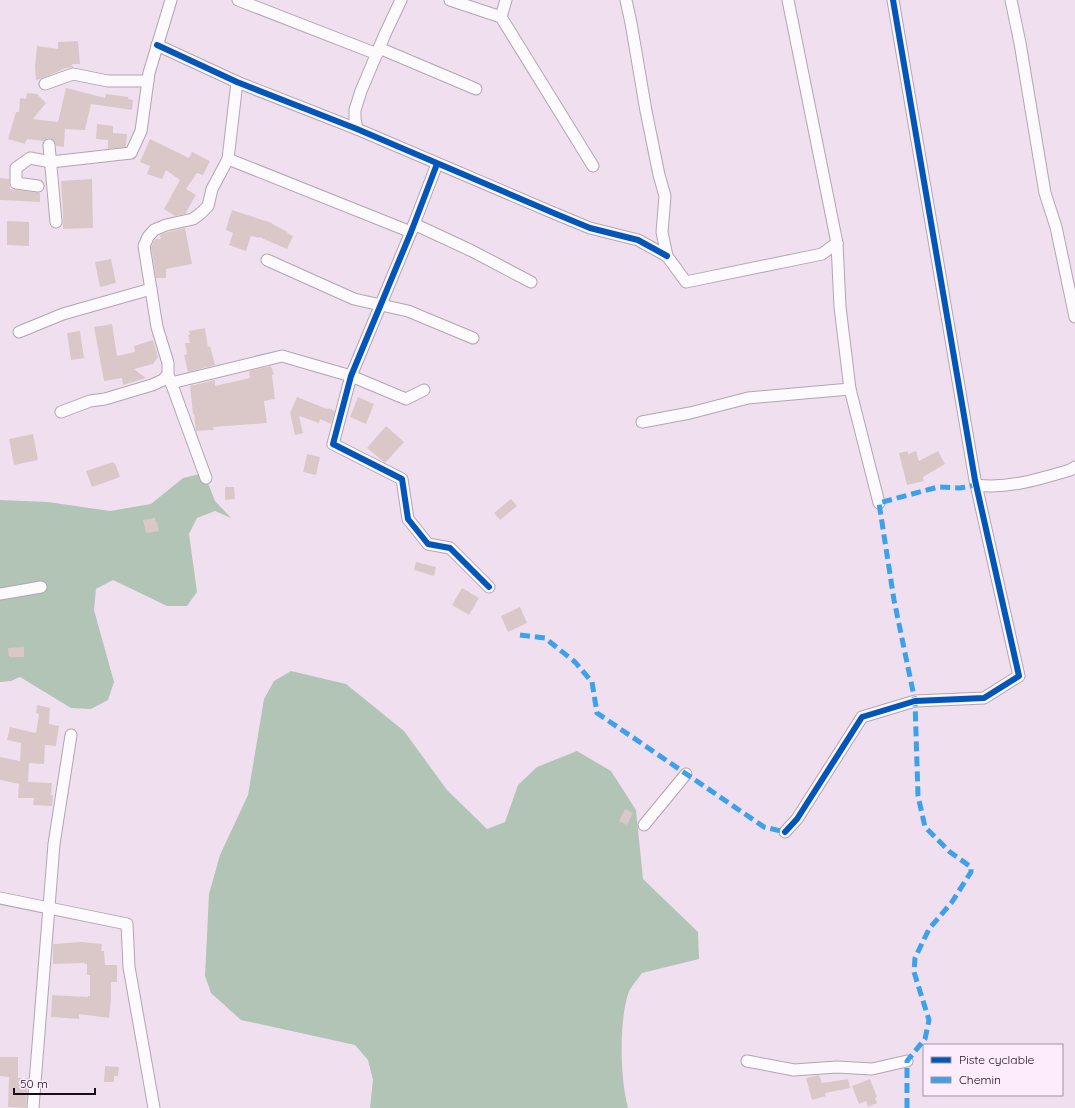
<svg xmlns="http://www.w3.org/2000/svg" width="1075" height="1108" viewBox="0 0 1075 1108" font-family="Quicksand,sans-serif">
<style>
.forest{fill:#b2c4b5}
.building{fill:#dac8c9}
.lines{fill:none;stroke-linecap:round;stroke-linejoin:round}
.street-casing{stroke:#b1a5b1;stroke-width:13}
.street{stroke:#fdfafd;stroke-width:11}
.quiet{stroke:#3da1ea;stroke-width:5;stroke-dasharray:10 5;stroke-linecap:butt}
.cycleway-casing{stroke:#fdecfc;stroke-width:8}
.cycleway{stroke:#0057b8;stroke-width:6}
</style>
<rect width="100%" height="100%" fill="#f0e0ef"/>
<g class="forest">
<polygon points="204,473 215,501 231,518 215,511 197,518 189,534 197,592 187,606 167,606 113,580 96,589 94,610 114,682 108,700 91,709 71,708 20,677 11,681 0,682 0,500 48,502 110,511 151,504 183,478"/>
<path d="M 291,671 L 346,684 L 404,731 L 447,790 L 487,829 L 505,822 L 518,785 L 537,767 L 577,751 L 611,771 L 636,810 L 643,879 L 698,932 L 699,959 L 642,973 C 638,979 631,986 628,994 C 619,1024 620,1077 628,1108 L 370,1108 L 373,1080 L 368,1060 L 355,1045 L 241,1020 L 211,993 L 205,976 L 209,894 L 220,855 L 248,795 L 264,699 L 274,681 Z"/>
</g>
<g class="building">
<polygon points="78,41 80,64 72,64 73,67 62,69 62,70 40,79 36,80 35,66 37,46 58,49 58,42"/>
<polygon points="66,88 105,98 106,94 129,97 128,99 133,100 132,110 91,104 85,130 65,129 64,147 56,146 54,141 49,138 44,141 27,139 25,144 8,139 16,112 19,112 20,98 26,99 27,93 37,94 46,103 33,119 58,122"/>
<polygon points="97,124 113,126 113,133 127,134 126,147 108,149 108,140 96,139"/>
<polygon points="150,139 189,158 192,152 210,161 203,175 197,173 186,189 196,195 185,214 175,216 164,209 180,180 166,170 162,179 147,174 150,166 140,162"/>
<polygon points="0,178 9,179 10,189 40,193 40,202 0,200"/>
<polygon points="92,179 93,228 63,229 63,214 61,181"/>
<polygon points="232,210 272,223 272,224 288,232 287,233 293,236 287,249 259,237 259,238 251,236 246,251 229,245 233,233 226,230 229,219 231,219 229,219"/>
<polygon points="7,221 29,222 29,246 7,245"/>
<polygon points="185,228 192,264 166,269 166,278 156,278 151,247 154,241 156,239 161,239 160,235 168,232"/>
<polygon points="111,259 116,283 100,287 95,262"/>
<polygon points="112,324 117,356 135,352 134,346 153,340 158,357 153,364 134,369 146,378 123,385 122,378 104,381 94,327"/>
<polygon points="205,328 208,347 210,346 215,365 188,372 184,355 187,354 185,343 190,343 188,335 190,335 189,331"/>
<polygon points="80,331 84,358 71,360 67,333"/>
<polygon points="271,366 274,374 272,375 275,399 264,401 267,423 213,427 214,430 196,431 194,414 193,414 190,386 215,380 215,386 250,378 249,371"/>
<polygon points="297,397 327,409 328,408 335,411 331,424 320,419 319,423 299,416 303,433 295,435 290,413"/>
<polygon points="358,397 374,404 366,424 350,417"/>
<polygon points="386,426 404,442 385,463 367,448"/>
<polygon points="33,434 38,460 14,465 9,439"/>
<polygon points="908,451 908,454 916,451 919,461 938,451 945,464 923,477 924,481 907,485 899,453"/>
<polygon points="307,454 320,457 316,475 303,472"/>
<polygon points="113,462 113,464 115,463 120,477 92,487 86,471"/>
<polygon points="225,487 234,487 235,499 225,500"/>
<polygon points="511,499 517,506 500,520 494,513"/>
<polygon points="155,518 156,522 157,522 159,531 146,533 143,520"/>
<polygon points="416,562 436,567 434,576 414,570"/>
<polygon points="462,588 479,598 469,615 452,605"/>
<polygon points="520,607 527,623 508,632 501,616"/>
<polygon points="24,647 24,657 9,657 8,648"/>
<polygon points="37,705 50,708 49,724 59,726 56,746 45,745 44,764 29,763 28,782 52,783 51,795 53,795 52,806 33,805 34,798 18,798 19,784 0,780 0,757 20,761 21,743 7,740 10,727 36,733 39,714 36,713"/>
<polygon points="625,809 633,813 627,825 619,821"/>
<polygon points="82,942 102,944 101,951 104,951 105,965 117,965 117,982 111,982 111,1000 109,1018 79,1014 79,1019 51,1017 52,995 88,997 88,996 90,996 90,975 87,975 87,964 85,964 85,963 53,964 53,944"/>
<polygon points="0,1057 18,1057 18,1078 28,1078 26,1108 8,1107 9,1077 0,1076"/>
<polygon points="105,1066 119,1067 118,1076 114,1076 114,1082 104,1082"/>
<polygon points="819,1075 822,1083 848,1079 850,1088 825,1093 826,1096 812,1100 806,1078"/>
<polygon points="870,1079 877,1097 875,1098 877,1103 868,1107 866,1101 859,1104 852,1086"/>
</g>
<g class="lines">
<g class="street-casing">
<g id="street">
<polyline points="238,0 377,54"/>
<polyline points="450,0 501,17 593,166"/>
<polyline points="626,0 631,23 646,111 659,175 665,196 662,232 667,256 686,282 822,254 837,243"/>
<polyline points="788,0 837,243 840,307 850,389 879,503"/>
<polyline points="1011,0 1020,43 1045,193 1056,227 1075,317"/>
<polyline points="501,17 506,0"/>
<polyline points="157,45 237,82 357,129 556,214 590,228 638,240 667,256"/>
<polyline points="379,48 476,89"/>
<polyline points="45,84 73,74 108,81 148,81"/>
<polyline points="357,129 355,119 355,110 361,91 385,34 401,0"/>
<polyline points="49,145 56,222"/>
<polyline points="228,159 411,232"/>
<polyline points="437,164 411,232 351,376 333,444 402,479 408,519 428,544 450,548 489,587"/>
<polyline points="38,186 16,183 16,168 30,158 51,162 131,153 141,131 149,73 171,0"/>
<polyline points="414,224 472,251 531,282"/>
<polyline points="267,260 354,299 408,311 473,338"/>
<polyline points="19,332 63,314 151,289"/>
<polyline points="169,377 206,478"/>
<polyline points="171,383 282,356 351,376 406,399 424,390"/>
<polyline points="61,412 90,401 105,399 152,385 163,380 168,374 168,363 157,327 144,246 148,237 154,230 166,225 193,219 201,213 208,206 212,189 228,159 237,82"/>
<polyline points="642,422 690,413 748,398 850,389"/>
<path d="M 976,485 C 1009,489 1039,479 1070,470 L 1075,467"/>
<polyline points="0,594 41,587"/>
<polyline points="644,825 686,774"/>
<polyline points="785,832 797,819 862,717 915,701 984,698 1019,676 975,480 893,0"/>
<polyline points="0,898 127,924 129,967 154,1108"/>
<polyline points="747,1061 794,1070 837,1067 872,1069 907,1061"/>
<polyline points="33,1108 54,844 71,735"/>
</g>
</g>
<use href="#street" class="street"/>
<g class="quiet">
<polyline points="520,635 545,638 575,662 592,682 597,713 764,827 785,832"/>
<polyline points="907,1108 907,1061 925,1039 929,1020 914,972 915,958 929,929 952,902 971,872 971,867 950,852 925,827 918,796 915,701 894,600 879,503 938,487 960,488 976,485"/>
</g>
<g class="cycleway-casing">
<g id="cycleway">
<polyline points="157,45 237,82 357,129 556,214 590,228 638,240 667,256"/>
<polyline points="437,164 411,232 351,376 333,444 402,479 408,519 428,544 450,548 489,587"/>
<polyline points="785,832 797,819 862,717 915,701 984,698 1019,676 975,480 893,0"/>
</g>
</g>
<use href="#cycleway" class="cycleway"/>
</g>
<rect x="923" y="1044" width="140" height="52" fill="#fdecfc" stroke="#a193a0"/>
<rect x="931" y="1057" width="20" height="6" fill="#0057b8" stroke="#a193a0"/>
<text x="959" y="1064" font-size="12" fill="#160d16">Piste cyclable</text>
<rect x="931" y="1077" width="20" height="6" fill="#3da1ea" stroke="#a193a0"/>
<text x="959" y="1084" font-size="12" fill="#160d16">Chemin</text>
<path d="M14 1088v6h81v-6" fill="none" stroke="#160d16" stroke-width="2"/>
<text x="20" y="1088" font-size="12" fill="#160d16" stroke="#fdecfc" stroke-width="3" paint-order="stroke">50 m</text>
</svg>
